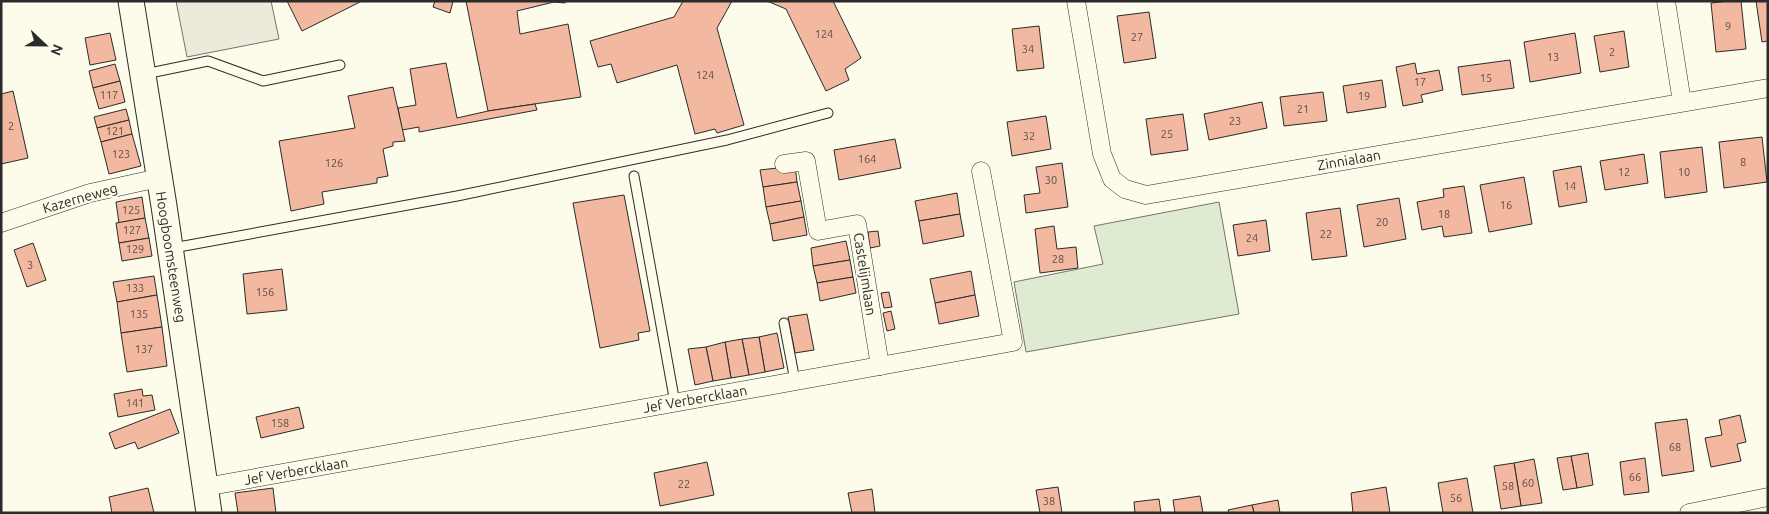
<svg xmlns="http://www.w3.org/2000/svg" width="1769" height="514" viewBox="0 0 1769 514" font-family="Ubuntu,sans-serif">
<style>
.green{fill:#deebd1;stroke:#74746e}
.parking{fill:#eceadb;stroke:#74746e}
.building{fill:#f2b8a0;stroke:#2b2b2b}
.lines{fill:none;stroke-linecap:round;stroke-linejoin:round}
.lane-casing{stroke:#2b2b2b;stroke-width:11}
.street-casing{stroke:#2b2b2b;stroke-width:19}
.secondary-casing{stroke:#2b2b2b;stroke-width:27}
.lane{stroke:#fdfbea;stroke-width:9}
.street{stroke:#fdfbea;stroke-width:18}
.secondary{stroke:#fdfbea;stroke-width:25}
.labels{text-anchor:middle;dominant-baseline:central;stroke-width:4;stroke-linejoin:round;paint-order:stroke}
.number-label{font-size:11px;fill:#5d4e48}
.street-label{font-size:14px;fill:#2b2b2b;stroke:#fdfbea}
</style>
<rect width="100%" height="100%" fill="#fdfbea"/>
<polygon class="green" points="1219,202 1239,314 1026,352 1014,282 1103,264 1094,226"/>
<polygon class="parking" points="176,1 271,1 279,39 187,57"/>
<g class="building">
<polygon points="287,1 362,1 302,31"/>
<polygon points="435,1 453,1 450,13 433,7"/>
<polygon points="566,1 565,3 554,2 517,11 520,34 568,24 581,97 488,111 466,1"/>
<polygon points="732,1 717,28 744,125 717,133 715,129 695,134 677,65 617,83 611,64 598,67 590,41 674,17 683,1"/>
<polygon points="767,1 833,1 861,58 845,69 849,80 826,91 786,9"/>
<polygon points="1729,1 1741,1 1746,49 1716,52 1711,3"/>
<polygon points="1756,1 1768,1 1768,41 1762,42"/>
<polygon points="1149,12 1156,58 1124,63 1117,16"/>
<polygon points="1039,26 1044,68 1017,71 1012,29"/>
<polygon points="1624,31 1629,67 1600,72 1594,36"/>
<polygon points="110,33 116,60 90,65 85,38"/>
<polygon points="1575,33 1581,73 1530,82 1524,42"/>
<polygon points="1510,60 1514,88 1462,95 1458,67"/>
<polygon points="446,63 457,118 488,111 535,104 537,110 419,132 419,127 402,130 398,108 416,105 410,69"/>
<polygon points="1415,63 1417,74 1439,70 1443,90 1421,95 1423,102 1403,106 1396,67"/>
<polygon points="115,64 120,81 93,88 89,71"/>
<polygon points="1382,80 1386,107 1347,113 1343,86"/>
<polygon points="120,81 125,102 99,109 93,88"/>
<polygon points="393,87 405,141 393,142 393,146 383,149 388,176 377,178 377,183 322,192 324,204 291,211 279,141 355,128 348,96"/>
<polygon points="13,91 28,158 1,164 1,94"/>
<polygon points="1323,92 1327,121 1284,126 1280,97"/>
<polygon points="1262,102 1267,128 1209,140 1204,114"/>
<polygon points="126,109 129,120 97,128 94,117"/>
<polygon points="1183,114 1188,150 1151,155 1146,119"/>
<polygon points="1046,116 1051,149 1012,156 1007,122"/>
<polygon points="129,120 132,134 101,142 97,128"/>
<polygon points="132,134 141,166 109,174 101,142"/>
<polygon points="1762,137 1767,182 1724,188 1719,142"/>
<polygon points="895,139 901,168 839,180 834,150"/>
<polygon points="1702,147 1707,192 1665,198 1660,152"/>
<polygon points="1644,154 1648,183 1605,190 1600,161"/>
<polygon points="1062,163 1068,207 1026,213 1024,195 1040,193 1036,167"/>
<polygon points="795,166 797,182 763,187 760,170"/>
<polygon points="1581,166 1587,202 1559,207 1553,171"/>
<polygon points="1524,177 1532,224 1489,232 1480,185"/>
<polygon points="797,182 801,201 766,207 763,187"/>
<polygon points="1464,186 1472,233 1444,237 1442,226 1422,230 1417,202 1444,197 1443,189"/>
<polygon points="957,193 960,214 919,221 915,201"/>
<polygon points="624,195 650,331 638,333 639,340 600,348 573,203"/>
<polygon points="142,197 145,218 119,223 116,202"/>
<polygon points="1399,198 1406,239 1364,247 1357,205"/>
<polygon points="801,201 804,217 770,224 766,207"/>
<polygon points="1340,208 1347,256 1312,260 1306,213"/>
<polygon points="960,214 964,236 923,244 919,221"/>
<polygon points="804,217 807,235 773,241 770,224"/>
<polygon points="145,218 149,238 119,243 116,223"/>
<polygon points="1266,220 1270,251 1238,256 1233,225"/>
<polygon points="1054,226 1057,249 1076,247 1078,268 1040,273 1035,229"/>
<polygon points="878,231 880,246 870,248 868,232"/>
<polygon points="149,238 152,256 122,261 119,243"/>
<polygon points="846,241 850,260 813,266 811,248"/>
<polygon points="33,243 46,280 27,287 14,250"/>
<polygon points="850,260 853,277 817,283 813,266"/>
<polygon points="282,269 287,310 247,314 243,274"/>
<polygon points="971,271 975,295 935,303 930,279"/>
<polygon points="154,276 157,295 117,302 113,282"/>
<polygon points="853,277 856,293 820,301 817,283"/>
<polygon points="889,292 892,307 884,308 881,293"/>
<polygon points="157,295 162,327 121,333 117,302"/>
<polygon points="975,295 979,316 939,324 935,303"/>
<polygon points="891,311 895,329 887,331 883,313"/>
<polygon points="807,314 814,350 795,353 788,317"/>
<polygon points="162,327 167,366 127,372 121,333"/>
<polygon points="777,333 784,368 765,372 759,337"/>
<polygon points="759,337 765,372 749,375 742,339"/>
<polygon points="742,339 749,375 731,378 725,342"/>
<polygon points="725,342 731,378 713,381 706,347"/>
<polygon points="706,347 713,381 695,385 688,349"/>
<polygon points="142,389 143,396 152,395 155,410 118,417 114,394"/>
<polygon points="299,407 304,428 261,438 256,417"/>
<polygon points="170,409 179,433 138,449 135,442 115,449 109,433"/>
<polygon points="1740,415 1746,442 1737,444 1741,461 1711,467 1705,438 1722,435 1719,420"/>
<polygon points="1687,419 1694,471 1662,476 1655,423"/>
<polygon points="1588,453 1593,485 1577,488 1571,456"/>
<polygon points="1571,456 1577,488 1563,490 1557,458"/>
<polygon points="1645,458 1649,492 1624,495 1620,462"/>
<polygon points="1534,459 1542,503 1521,506 1514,463"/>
<polygon points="707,462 714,495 660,506 654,473"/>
<polygon points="1514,463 1521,506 1501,509 1494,466"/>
<polygon points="1467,478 1473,513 1443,513 1438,483"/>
<polygon points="1058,487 1062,513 1040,513 1036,490"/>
<polygon points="1386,487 1390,513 1353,513 1351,493"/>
<polygon points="148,488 154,513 112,513 109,497"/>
<polygon points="273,488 276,513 238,513 235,493"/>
<polygon points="872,489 875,513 852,513 848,493"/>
<polygon points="1200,496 1203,513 1175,513 1173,500"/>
<polygon points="1159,499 1161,513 1135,513 1134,502"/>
<polygon points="1278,500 1280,513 1254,513 1252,505"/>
<polygon points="1252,505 1254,513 1229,513 1228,510"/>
</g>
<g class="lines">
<g class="lane-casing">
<g id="lane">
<polyline points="145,74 208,61 263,81 340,65"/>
<polyline points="634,176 675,403"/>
<polyline points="173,248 457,196 727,140 828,113"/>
<polyline points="784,323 795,381"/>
</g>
</g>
<g class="street-casing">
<g id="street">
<polyline points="1076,1 1102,154 1112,179 1125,189 1146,195 1768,88"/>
<polyline points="1666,1 1682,102"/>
<polyline points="784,164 806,161 818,231 857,224 880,366"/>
<polyline points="1,223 90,193 159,178"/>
<polyline points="205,487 1013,342 981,171"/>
<polyline points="1689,513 1768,497"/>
</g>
</g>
<g class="secondary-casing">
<polyline id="secondary" points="131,1 164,206 209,513"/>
</g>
<use href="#lane" class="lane"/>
<use href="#street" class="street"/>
<use href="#secondary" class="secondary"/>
</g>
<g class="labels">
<g class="number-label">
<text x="1728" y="26">9</text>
<text x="824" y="34">124</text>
<text x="1137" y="37">27</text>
<text x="1028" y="49">34</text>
<text x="1612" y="52">2</text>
<text x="1553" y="57">13</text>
<text x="705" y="75">124</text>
<text x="1486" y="78">15</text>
<text x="1420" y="82">17</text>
<text x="109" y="95">117</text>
<text x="1364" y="96">19</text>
<text x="1303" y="109">21</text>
<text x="1235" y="121">23</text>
<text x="11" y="126">2</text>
<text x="115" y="131">121</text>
<text x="1167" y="134">25</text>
<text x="1029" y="136">32</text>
<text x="121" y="154">123</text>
<text x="867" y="159">164</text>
<text x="1743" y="162">8</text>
<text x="334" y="163">126</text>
<text x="1624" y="172">12</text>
<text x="1684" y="172">10</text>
<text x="1051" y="180">30</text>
<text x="1570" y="186">14</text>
<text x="1506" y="205">16</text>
<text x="131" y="210">125</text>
<text x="1444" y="214">18</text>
<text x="1382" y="222">20</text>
<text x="132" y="230">127</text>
<text x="1326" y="234">22</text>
<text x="1252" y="238">24</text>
<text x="135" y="249">129</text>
<text x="1058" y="259">28</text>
<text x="30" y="265">3</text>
<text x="135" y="288">133</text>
<text x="265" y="292">156</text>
<text x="139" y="314">135</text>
<text x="144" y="349">137</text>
<text x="135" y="403">141</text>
<text x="280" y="423">158</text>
<text x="1675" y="447">68</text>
<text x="1635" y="477">66</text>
<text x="1528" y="483">60</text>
<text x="684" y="484">22</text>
<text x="1508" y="486">58</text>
<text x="1456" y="498">56</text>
<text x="1049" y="501">38</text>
</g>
<g class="street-label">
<text transform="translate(1349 160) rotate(-10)">Zinnialaan</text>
<text transform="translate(80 198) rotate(-16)">Kazerneweg</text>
<text transform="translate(171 257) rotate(81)">Hoogboomsteenweg</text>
<text transform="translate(865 274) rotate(81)">Castelijmlaan</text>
<text transform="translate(695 399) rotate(-10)">Jef Verbercklaan</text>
<text transform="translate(296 471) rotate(-10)">Jef Verbercklaan</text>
</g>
</g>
<rect width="1769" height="514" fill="none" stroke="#2b2b2b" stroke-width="5"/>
<g transform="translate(45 45) rotate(112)" stroke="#fdfbea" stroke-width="4" paint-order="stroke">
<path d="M0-4L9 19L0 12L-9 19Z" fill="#2b2b2b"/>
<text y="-8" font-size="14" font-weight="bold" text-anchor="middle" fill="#2b2b2b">N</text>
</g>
</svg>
